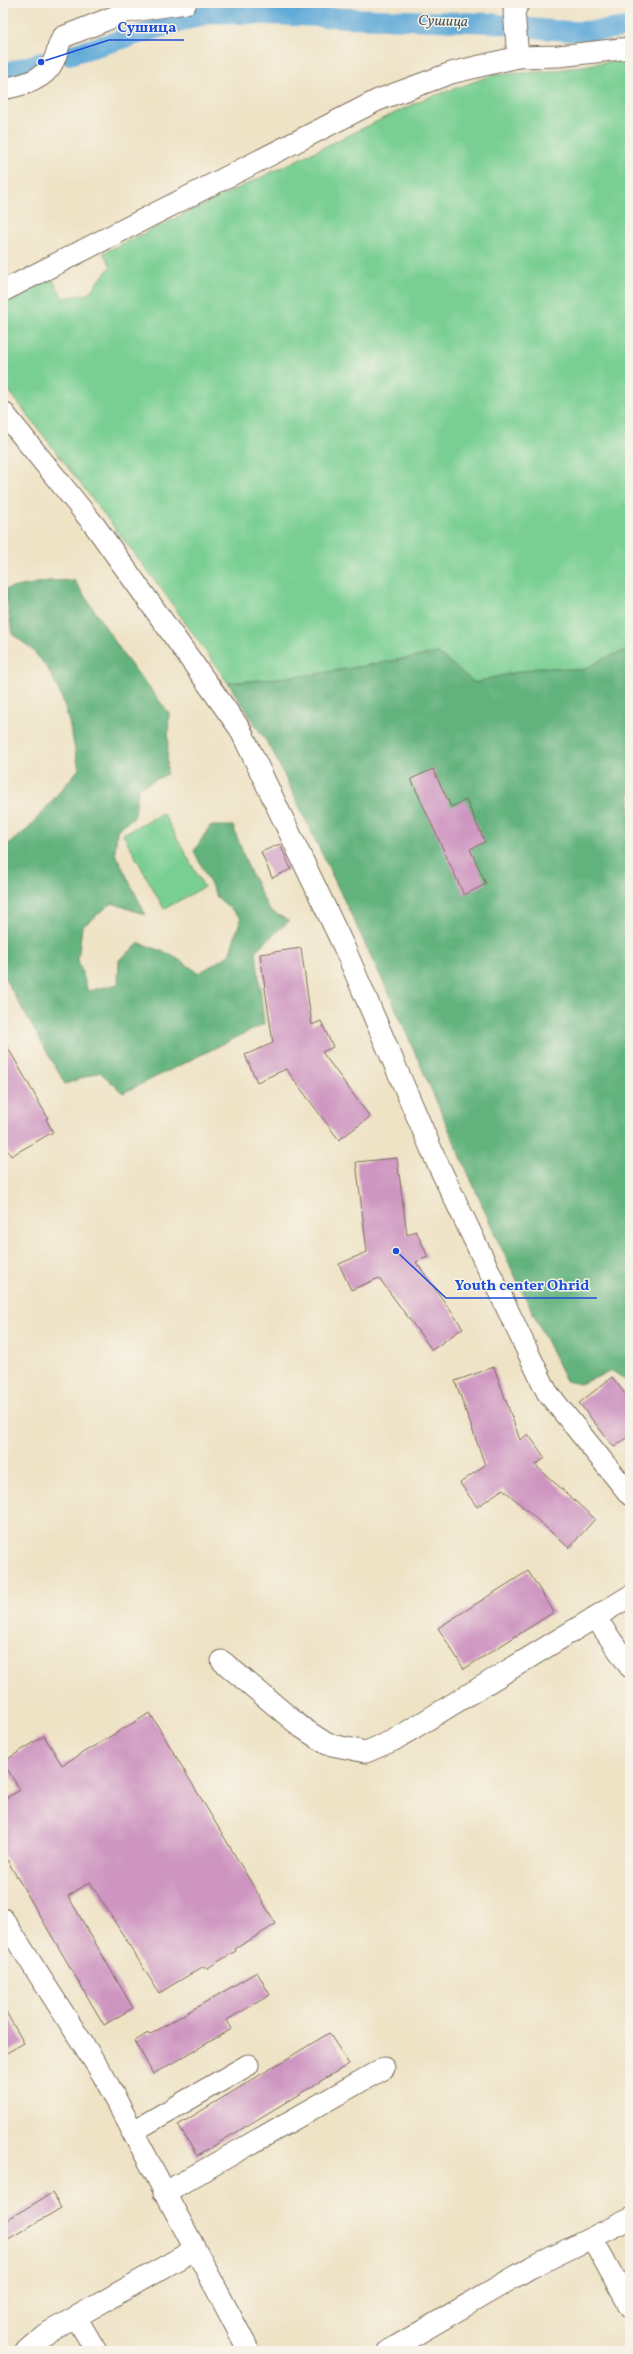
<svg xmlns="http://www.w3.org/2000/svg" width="633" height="2354" viewBox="0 0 633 2354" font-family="Vollkorn,serif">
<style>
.green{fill:#79cf93;stroke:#5a7c58}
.forest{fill:#62b27d;stroke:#4e6e4e}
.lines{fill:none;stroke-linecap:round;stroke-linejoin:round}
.canal{stroke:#60aad8;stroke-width:20}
.building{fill:#ce95c1}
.minor-casing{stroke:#7a6b59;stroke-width:23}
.minor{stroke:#fff;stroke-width:21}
.labels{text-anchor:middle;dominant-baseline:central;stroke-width:3;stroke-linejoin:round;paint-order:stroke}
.water-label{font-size:15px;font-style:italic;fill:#48575f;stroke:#f7f3e8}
.leader{fill:none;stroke:#1d4ed8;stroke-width:1.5}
.callout-dot{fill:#1d4ed8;stroke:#f7f3e8;stroke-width:1.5}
.callout-label{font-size:15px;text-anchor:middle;font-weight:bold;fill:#1d4ed8;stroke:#f7f3e8;stroke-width:3;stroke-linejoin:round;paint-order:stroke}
</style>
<rect width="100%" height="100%" fill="#f7f3e8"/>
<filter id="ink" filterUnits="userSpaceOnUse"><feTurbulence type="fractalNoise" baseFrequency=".025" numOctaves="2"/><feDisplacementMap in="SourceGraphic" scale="8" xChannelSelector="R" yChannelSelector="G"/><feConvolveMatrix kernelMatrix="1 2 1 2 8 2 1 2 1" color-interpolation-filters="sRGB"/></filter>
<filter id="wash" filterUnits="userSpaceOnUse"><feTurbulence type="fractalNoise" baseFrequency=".012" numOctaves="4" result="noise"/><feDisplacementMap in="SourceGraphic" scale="16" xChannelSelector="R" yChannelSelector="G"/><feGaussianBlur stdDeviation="0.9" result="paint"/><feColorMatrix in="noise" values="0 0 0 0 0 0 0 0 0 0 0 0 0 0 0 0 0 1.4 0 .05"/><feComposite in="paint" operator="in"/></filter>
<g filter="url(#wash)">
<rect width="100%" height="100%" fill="#efe3c6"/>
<g class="green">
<polygon points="630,58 630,649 605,658 583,670 542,667 495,677 475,683 438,653 311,675 228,683 160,587 3,383 3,303 52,278 63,298 88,294 111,266 103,253 422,100 493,75 552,71"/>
<polygon points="163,813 204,887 164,909 123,834"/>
</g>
<g class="forest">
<path d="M 74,580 L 128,661 L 169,713 L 167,774 L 138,788 L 135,816 L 117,830 L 115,853 L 146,915 L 112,903 L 82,927 L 78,960 L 88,991 L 118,984 L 119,960 L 140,943 L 170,954 L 199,973 L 229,955 L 241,918 L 217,897 L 194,851 L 210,826 L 233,826 L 248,867 L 269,910 L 289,921 L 256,950 L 264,1024 L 123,1093 L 100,1072 L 65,1084 L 3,975 L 3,848 L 28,829 L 79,769 C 70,728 65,684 34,652 C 28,645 19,640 12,634 L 5,589 L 48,581 Z"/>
<polygon points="630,649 630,1387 623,1378 612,1371 580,1384 566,1381 497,1239 391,998 272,750 228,683 311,675 438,653 475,683 495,677 542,667 583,670 605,658"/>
</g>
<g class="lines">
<g class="canal">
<path d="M 69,55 L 211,13 L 492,23 C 537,29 585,36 630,26"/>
<polyline points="3,73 41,62"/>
</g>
</g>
<g id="blocks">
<g class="building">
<polygon points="433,769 451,807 466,800 485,842 470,849 486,884 464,895 411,779"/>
<polygon points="280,844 291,869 272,878 261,852"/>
<polygon points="301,948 312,1025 321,1021 333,1047 322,1052 370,1117 339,1140 286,1069 257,1082 245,1055 273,1043 260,954"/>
<polygon points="3,1039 48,1118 46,1119 53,1132 11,1156 3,1143"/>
<polygon points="397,1158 407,1235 416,1231 428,1257 416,1262 463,1328 432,1350 379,1278 351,1290 339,1264 367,1252 356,1162"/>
<polygon points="494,1367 520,1440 528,1434 545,1458 535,1465 595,1519 569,1548 503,1489 477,1507 460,1483 485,1465 455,1381"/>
<polygon points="612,1377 630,1400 630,1435 614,1447 579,1403"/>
<polygon points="528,1571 554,1612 464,1669 438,1628"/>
<polygon points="150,1713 276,1924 235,1949 236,1951 206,1969 204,1966 159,1993 90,1882 68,1896 133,2008 104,2025 3,1853 3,1800 20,1790 3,1762 44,1736 62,1765"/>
<polygon points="257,1972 270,1995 227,2020 232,2029 153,2074 135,2041 148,2033 149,2035"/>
<polygon points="3,2007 24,2043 3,2055"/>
<polygon points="329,2033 349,2064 197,2156 178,2125"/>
<polygon points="52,2193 61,2208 3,2242 3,2222"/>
</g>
</g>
</g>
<g filter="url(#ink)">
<use href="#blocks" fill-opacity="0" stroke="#7a6b59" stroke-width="1"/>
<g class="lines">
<g class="minor-casing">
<g id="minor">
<polyline points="518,57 514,11 519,3"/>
<path d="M 3,89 C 21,85 44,81 53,62 C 58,54 57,45 63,37 L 126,12 L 186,3"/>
<polyline points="3,291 378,100 451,73 518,57 559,56 630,48"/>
<polyline points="3,412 95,526 240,729 344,947 435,1158 547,1392 630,1495"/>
<polyline points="595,1617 630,1667"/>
<polyline points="222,1661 301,1727 327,1744 366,1752 394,1740 630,1596"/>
<polyline points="3,1919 103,2075 249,2351"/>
<polyline points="132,2132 248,2065"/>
<polyline points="164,2193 384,2068"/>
<polyline points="592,2238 630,2307"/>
<polyline points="26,2351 44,2335 76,2317"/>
<polyline points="96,2351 76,2317 194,2250"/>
<polyline points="388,2351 530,2268 630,2219"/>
</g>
</g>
<use href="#minor" class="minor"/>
</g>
</g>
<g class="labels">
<g class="water-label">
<text transform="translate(443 22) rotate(2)">Сушица</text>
</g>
</g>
<path class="leader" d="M41 62L109 40H184M396 1251L446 1298H597"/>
<g class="callout-dot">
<circle cx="41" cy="62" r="4"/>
<circle cx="396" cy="1251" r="4"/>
</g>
<g class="callout-label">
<text x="147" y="32">Сушица</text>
<text x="522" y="1290">Youth center Ohrid</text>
</g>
<rect width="633" height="2354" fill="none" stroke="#f7f3e8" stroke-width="16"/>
</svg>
